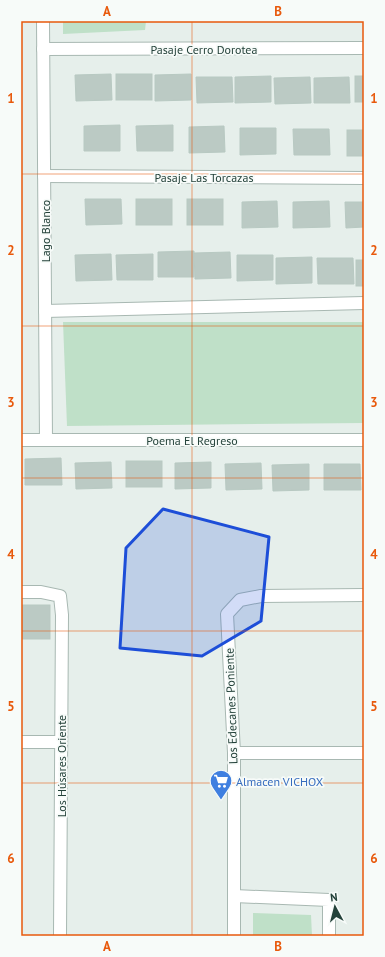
<svg xmlns="http://www.w3.org/2000/svg" width="385" height="957" viewBox="0 0 385 957" font-family="'PT Sans',sans-serif">
<style>
.green{fill:#bfe0c8}
.building{fill:#bbcac4;stroke:#b8c9c2}
.lines{fill:none;stroke-linecap:round;stroke-linejoin:round}
.street-casing{stroke:#a8b8b2;stroke-width:14}
.street{stroke:#fff;stroke-width:12}
.marked{fill:#1d4ed8;fill-opacity:0.2;stroke:#1d4ed8;stroke-width:3;stroke-linejoin:round}
.grid{fill:none;stroke:#e8590c;stroke-width:1;stroke-opacity:0.55}
.labels{text-anchor:middle;dominant-baseline:central;stroke-width:3.5;stroke-linejoin:round;paint-order:stroke}
.street-label{font-size:12px;fill:#24423a;stroke:#f7fbf9}
.shop-label{font-size:12px;fill:#366cbe;stroke:#f7fbf9;text-anchor:start}
.neatline{fill:none;stroke:#e8590c;stroke-width:1.5}
.grid-label{font-size:13px;text-anchor:middle;font-weight:bold;fill:#e8590c}
</style>
<rect width="100%" height="100%" fill="#e6efeb"/>
<g class="green">
<polygon points="63,21 146,21 145,30 63,34"/>
<polygon points="63,322 364,322 364,423 67,426"/>
<polygon points="253,913 311,915 312,936 253,936"/>
</g>
<g class="building">
<polygon points="111,74 112,100 76,101 75,75"/>
<rect x="116" y="74" width="36" height="26"/>
<polygon points="191,74 191,100 155,101 155,75"/>
<polygon points="271,76 271,102 235,103 235,77"/>
<rect x="355" y="76" width="9" height="26"/>
<polygon points="196,77 232,77 233,102 197,103"/>
<polygon points="310,77 311,103 275,104 274,78"/>
<polygon points="349,77 350,103 314,103 314,78"/>
<polygon points="120,125 120,151 84,151 84,126"/>
<polygon points="173,125 173,151 137,151 136,126"/>
<polygon points="224,126 225,152 189,153 189,127"/>
<polygon points="240,128 276,128 276,154 240,155"/>
<polygon points="293,129 329,129 330,155 294,155"/>
<rect x="347" y="130" width="17" height="26"/>
<polygon points="85,199 121,199 122,224 86,225"/>
<rect x="136" y="199" width="36" height="26"/>
<rect x="187" y="199" width="36" height="26"/>
<polygon points="277,201 278,227 242,228 242,202"/>
<polygon points="329,201 330,227 293,228 293,202"/>
<polygon points="345,202 364,202 364,227 346,228"/>
<polygon points="194,251 194,277 158,277 158,252"/>
<polygon points="230,252 231,278 195,279 194,253"/>
<polygon points="111,254 112,280 76,281 75,255"/>
<polygon points="153,254 153,280 117,280 116,255"/>
<polygon points="237,255 273,255 273,280 237,281"/>
<polygon points="312,257 312,283 276,284 276,258"/>
<polygon points="317,258 353,258 354,284 318,284"/>
<rect x="356" y="260" width="8" height="26"/>
<polygon points="61,458 62,485 25,485 25,459"/>
<rect x="126" y="461" width="36" height="26"/>
<polygon points="111,462 112,488 76,489 75,463"/>
<polygon points="211,462 211,488 175,489 175,463"/>
<polygon points="261,463 262,489 226,490 225,464"/>
<polygon points="309,464 309,490 273,491 272,465"/>
<polygon points="324,464 360,464 361,490 324,490"/>
<rect x="21" y="605" width="29" height="34"/>
</g>
<g class="lines">
<g class="street-casing">
<g id="street">
<polyline points="43,21 46,440"/>
<polyline points="43,49 364,48"/>
<polyline points="44,176 364,178"/>
<polyline points="45,311 364,303"/>
<polyline points="21,440 364,440"/>
<polyline points="21,592 41,592 60,596 62,615 60,936"/>
<polyline points="21,742 61,742"/>
<polyline points="234,753 364,753"/>
<polyline points="234,896 329,900 329,936"/>
<polyline points="234,936 234,753 227,614 240,600 261,596 364,595"/>
</g>
</g>
<use href="#street" class="street"/>
</g>
<path class="marked" d="M 163,509 L 269,537 L 261,621 L 202,656 L 120,648 L 126,548 Z"/>
<path class="grid" d="M 192,21 L 192,936M 21,174 L 364,174M 21,326 L 364,326M 21,478 L 364,478M 21,631 L 364,631M 21,783 L 364,783"/>
<defs>
<g id="supermarket-pin" transform="scale(1.15)"><path d="M0 17L-7.5 6A9.5 9.5 0 1 1 7.5 6Z" fill="#3f7fe0" stroke="#f7fbf9"/><path d="M-6-5.5h2.5l.6 2H6L4.5 2H-2.5L-4.4-4H-6ZM-1.5 3.2a1.3 1.3 0 1 0 .1 0ZM3 3.2a1.3 1.3 0 1 0 .1 0Z" fill="#fff"/></g>
</defs>
<g fill-rule="evenodd">
<use href="#supermarket-pin" x="221" y="781"/>
</g>
<g class="labels">
<g class="street-label">
<text x="204" y="49">Pasaje Cerro Dorotea</text>
<text x="204" y="177">Pasaje Las Torcazas</text>
<text transform="translate(45 231) rotate(-90)">Lago Blanco</text>
<text x="192" y="440">Poema El Regreso</text>
<text transform="translate(231 706) rotate(-92)">Los Edecanes Poniente</text>
<text transform="translate(61 766) rotate(-90)">Los Húsares Oriente</text>
</g>
<g class="shop-label">
<text x="236" y="781">Almacen VICHOX</text>
</g>
</g>
<rect width="385" height="957" fill="none" stroke="#f7fbf9" stroke-width="44"/>
<g transform="translate(335 907) rotate(353)" stroke="#f7fbf9" stroke-width="3" paint-order="stroke">
<path d="M0-3L7 15L0 10L-7 15Z" fill="#24423a"/>
<text y="-6" font-size="11" font-weight="bold" text-anchor="middle" fill="#24423a">N</text>
</g>
<rect x="22" y="22" width="341" height="913" class="neatline"/>
<g class="grid-label">
<text x="107" y="16">A</text>
<text x="278" y="16">B</text>
<text x="11" y="103">1</text>
<text x="374" y="103">1</text>
<text x="11" y="255">2</text>
<text x="374" y="255">2</text>
<text x="11" y="407">3</text>
<text x="374" y="407">3</text>
<text x="11" y="559">4</text>
<text x="374" y="559">4</text>
<text x="11" y="711">5</text>
<text x="374" y="711">5</text>
<text x="11" y="863">6</text>
<text x="374" y="863">6</text>
<text x="107" y="951">A</text>
<text x="278" y="951">B</text>
</g>
</svg>
